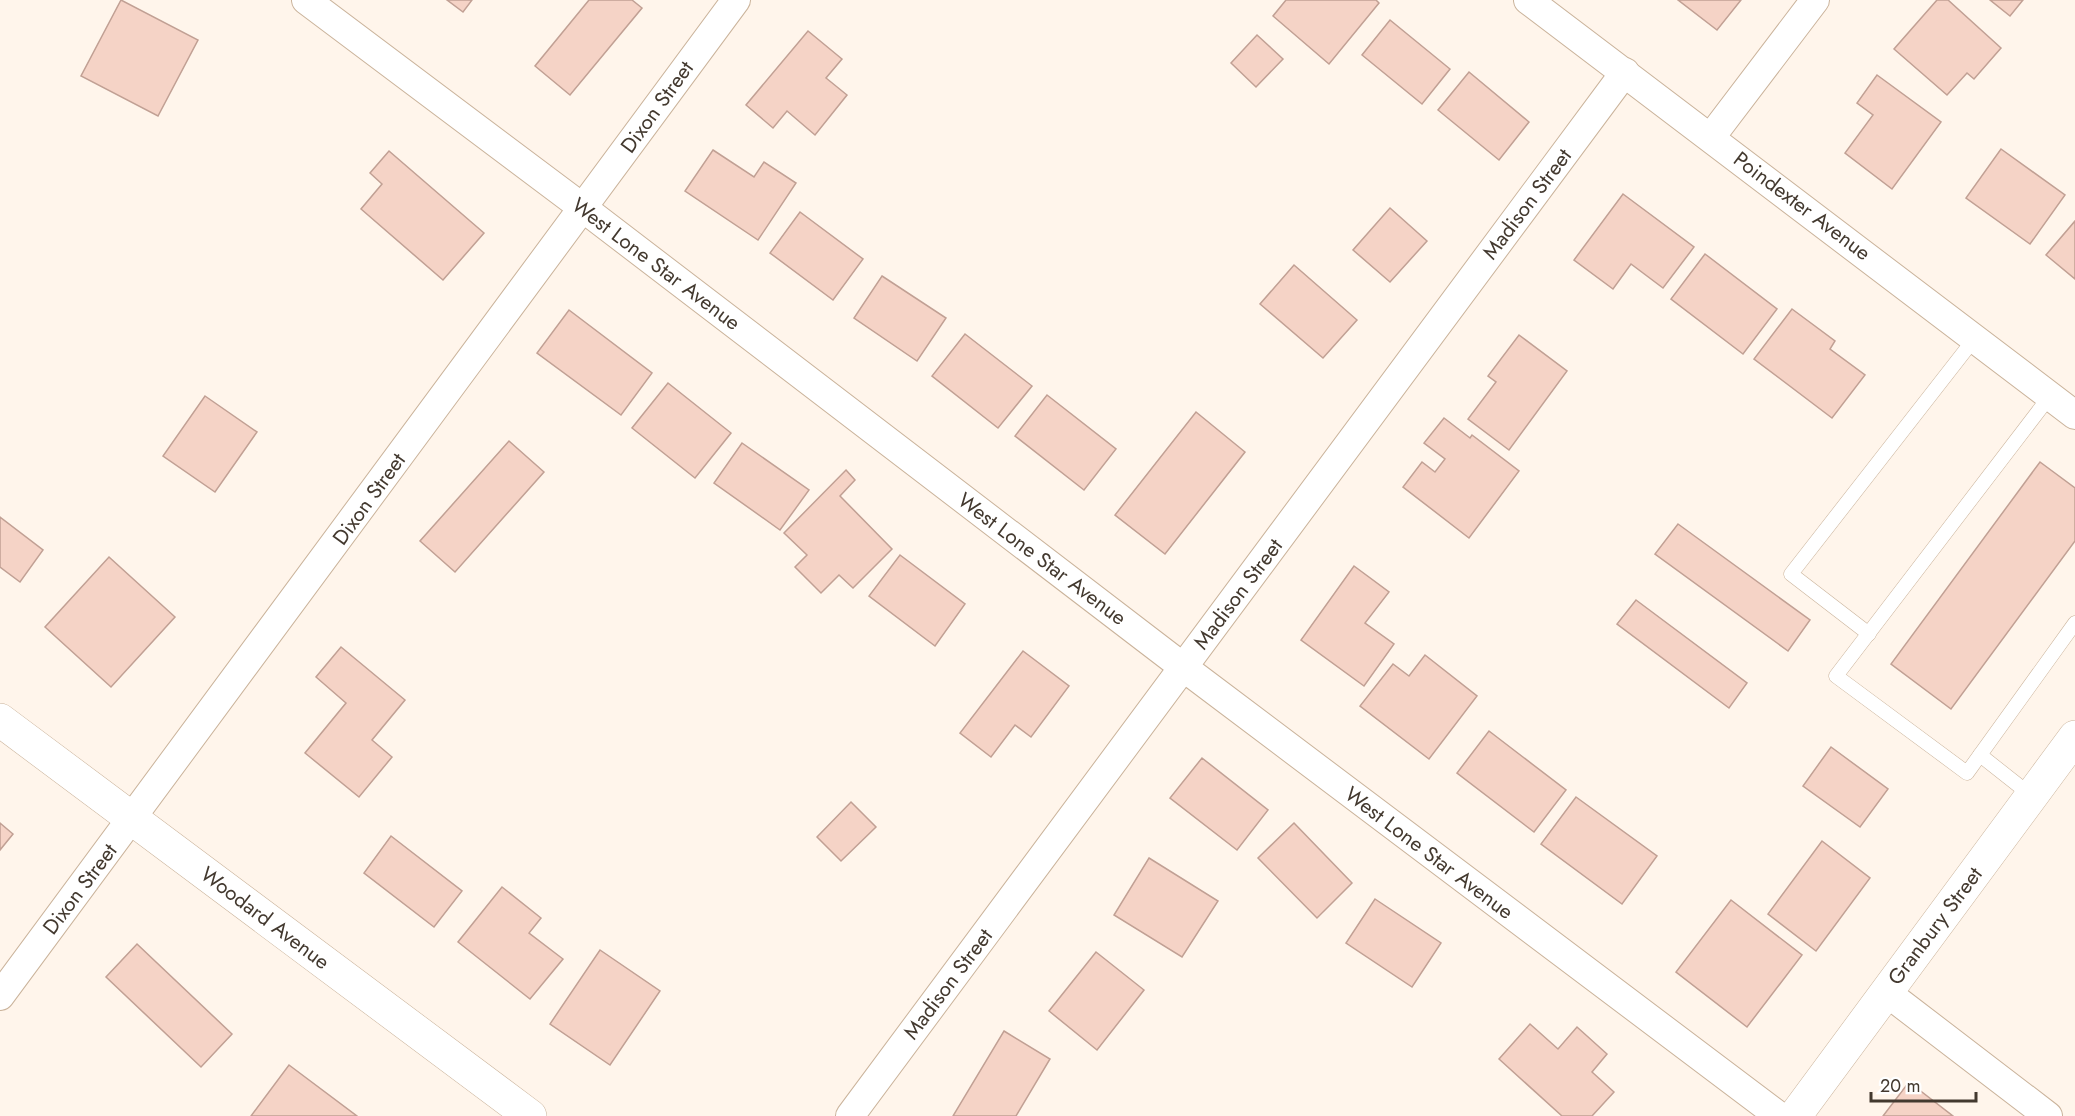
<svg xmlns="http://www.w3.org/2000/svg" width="2075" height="1116" viewBox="0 0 2075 1116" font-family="Jost,sans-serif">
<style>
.building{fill:#f5d3c6;stroke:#c1a094;stroke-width:1.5}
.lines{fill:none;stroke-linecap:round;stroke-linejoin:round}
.service-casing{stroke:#cab39b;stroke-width:15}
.minor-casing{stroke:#cab39b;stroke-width:30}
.tertiary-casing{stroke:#cab39b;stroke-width:34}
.service{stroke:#fff;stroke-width:14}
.minor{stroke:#fff;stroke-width:28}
.tertiary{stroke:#fff;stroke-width:33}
.labels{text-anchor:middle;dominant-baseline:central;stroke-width:4.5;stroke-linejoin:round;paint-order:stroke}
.street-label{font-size:21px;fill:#43392f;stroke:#fff}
</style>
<rect width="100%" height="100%" fill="#fff5eb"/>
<g class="building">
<polygon points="121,0 198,40 158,116 81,76"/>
<polygon points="447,0 472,0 463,12"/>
<polygon points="589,0 632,0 642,8 570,95 535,66"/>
<polygon points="1286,0 1376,0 1379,3 1329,64 1273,16"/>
<polygon points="1678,0 1741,0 1717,30"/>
<polygon points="1937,0 1948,0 2001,48 1974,79 1967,73 1947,95 1894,49"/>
<polygon points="1990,0 2023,0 2010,16"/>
<polygon points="1390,20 1450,69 1422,104 1362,55"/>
<polygon points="808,31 842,59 826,78 847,95 815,135 787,111 773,128 746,105"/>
<polygon points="1257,35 1283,59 1256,87 1231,63"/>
<polygon points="1469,72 1529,122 1499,160 1438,110"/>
<polygon points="1877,75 1941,122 1892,189 1845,153 1873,115 1857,103"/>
<polygon points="2001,149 2065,195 2030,244 1966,198"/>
<polygon points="713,150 754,177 764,162 796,183 758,240 685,191"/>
<polygon points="389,151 484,233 443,280 361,209 382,184 370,173"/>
<polygon points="1623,194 1694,247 1663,288 1631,264 1613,289 1574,260"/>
<polygon points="1390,208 1427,241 1390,282 1353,250"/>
<polygon points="800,212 863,259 833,300 770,253"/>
<polygon points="2075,221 2075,279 2046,255"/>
<polygon points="1705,254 1777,309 1743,354 1671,299"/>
<polygon points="1294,265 1357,320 1323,358 1260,304"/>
<polygon points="882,276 946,318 917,361 854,318"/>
<polygon points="1792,309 1835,341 1830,349 1865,375 1832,418 1754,359"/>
<polygon points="569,310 652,373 621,415 537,353"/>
<polygon points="965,334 1032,386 998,428 932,376"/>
<polygon points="1519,335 1567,371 1509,450 1468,419 1496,382 1488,376"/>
<polygon points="668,383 731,433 695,478 632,428"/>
<polygon points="1047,395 1116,449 1084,490 1015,436"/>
<polygon points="205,396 257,432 215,492 163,456"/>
<polygon points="1196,412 1245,452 1165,554 1115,515"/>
<polygon points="1444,418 1470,438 1472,435 1519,471 1469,538 1403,487 1422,462 1435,472 1445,459 1424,443"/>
<polygon points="509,441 544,472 455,572 420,541"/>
<polygon points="742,443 809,490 780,530 714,483"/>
<polygon points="2040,462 2075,488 2075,541 1951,709 1891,664"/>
<polygon points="846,470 855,480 840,496 892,549 853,588 839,575 821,593 795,567 807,555 784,533"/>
<polygon points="0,517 43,550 20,582 0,567"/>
<polygon points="1678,524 1810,620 1788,651 1655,554"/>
<polygon points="900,555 965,604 935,646 869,596"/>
<polygon points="109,557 175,617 111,687 45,627"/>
<polygon points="1354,566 1389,592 1365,623 1394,644 1364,686 1301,640"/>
<polygon points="1636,600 1747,683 1729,708 1617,624"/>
<polygon points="341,647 405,700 372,740 392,757 359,797 305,753 346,703 316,677"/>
<polygon points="1023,651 1069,686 1031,737 1015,725 991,757 960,733"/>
<polygon points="1425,655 1477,696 1429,759 1360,706 1393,664 1409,676"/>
<polygon points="1489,731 1566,790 1534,832 1457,773"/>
<polygon points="1831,747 1888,789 1860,827 1803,786"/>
<polygon points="1202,758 1268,810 1237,850 1170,798"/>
<polygon points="1576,797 1657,856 1622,904 1541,844"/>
<polygon points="851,802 876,827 841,861 817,837"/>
<polygon points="0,823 13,834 0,850"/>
<polygon points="1294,823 1352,883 1317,918 1258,858"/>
<polygon points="391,836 462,891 434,927 364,873"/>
<polygon points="1822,841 1870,878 1816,951 1768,914"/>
<polygon points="1149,858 1218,901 1182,957 1114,915"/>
<polygon points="502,887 541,918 529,933 563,959 530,999 458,942"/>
<polygon points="1375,899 1441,943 1412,987 1346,943"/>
<polygon points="1731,900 1802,955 1747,1027 1676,972"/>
<polygon points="137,944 232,1034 201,1067 106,977"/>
<polygon points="600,950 660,991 610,1065 550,1024"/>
<polygon points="1096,952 1144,990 1097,1050 1049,1011"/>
<polygon points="1530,1024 1558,1049 1577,1027 1607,1054 1592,1072 1614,1092 1592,1116 1562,1116 1499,1059"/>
<polygon points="1004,1031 1050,1059 1016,1116 953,1116"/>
<polygon points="289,1065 357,1116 251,1116"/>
<polygon points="1909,1082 1953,1116 1883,1116"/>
</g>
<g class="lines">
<g class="service-casing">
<g id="service">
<polyline points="2050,396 1836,676 1967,773 2075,623"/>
<polyline points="1869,634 1791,574 1975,338"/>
<polyline points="1980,755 2032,796"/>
</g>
</g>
<g class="minor-casing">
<g id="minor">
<polyline points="306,0 583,208 1183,667 1779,1116"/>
<polyline points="1528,0 2075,415"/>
<polyline points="1711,137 1815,0"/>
<polyline points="1886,992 2048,1116"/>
<polyline points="0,996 736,0"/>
<polyline points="850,1116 1625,72"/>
</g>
</g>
<g class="tertiary-casing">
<g id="tertiary">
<polyline points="0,720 530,1116"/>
<polyline points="1795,1116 2075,737"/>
</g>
</g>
<use href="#service" class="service"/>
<use href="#minor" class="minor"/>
<use href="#tertiary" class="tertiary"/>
</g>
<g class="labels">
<g class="street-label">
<text transform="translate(657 107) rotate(-54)">Dixon Street</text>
<text transform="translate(1527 204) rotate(-53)">Madison Street</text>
<text transform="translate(1802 206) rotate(37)">Poindexter Avenue</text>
<text transform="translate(656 264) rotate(37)">West Lone Star Avenue</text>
<text transform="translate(369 499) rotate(-54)">Dixon Street</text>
<text transform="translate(1042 559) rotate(37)">West Lone Star Avenue</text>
<text transform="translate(1238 594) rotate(-53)">Madison Street</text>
<text transform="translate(1429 853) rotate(37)">West Lone Star Avenue</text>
<text transform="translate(80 889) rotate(-53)">Dixon Street</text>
<text transform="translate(265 918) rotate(37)">Woodard Avenue</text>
<text transform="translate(1935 926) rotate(-53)">Granbury Street</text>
<text transform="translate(948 984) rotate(-53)">Madison Street</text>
</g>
</g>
<path d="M1871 1092v9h105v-9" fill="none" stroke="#43392f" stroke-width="3"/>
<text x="1880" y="1092" font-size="18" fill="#43392f" stroke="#ffffff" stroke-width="4.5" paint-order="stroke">20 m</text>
</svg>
